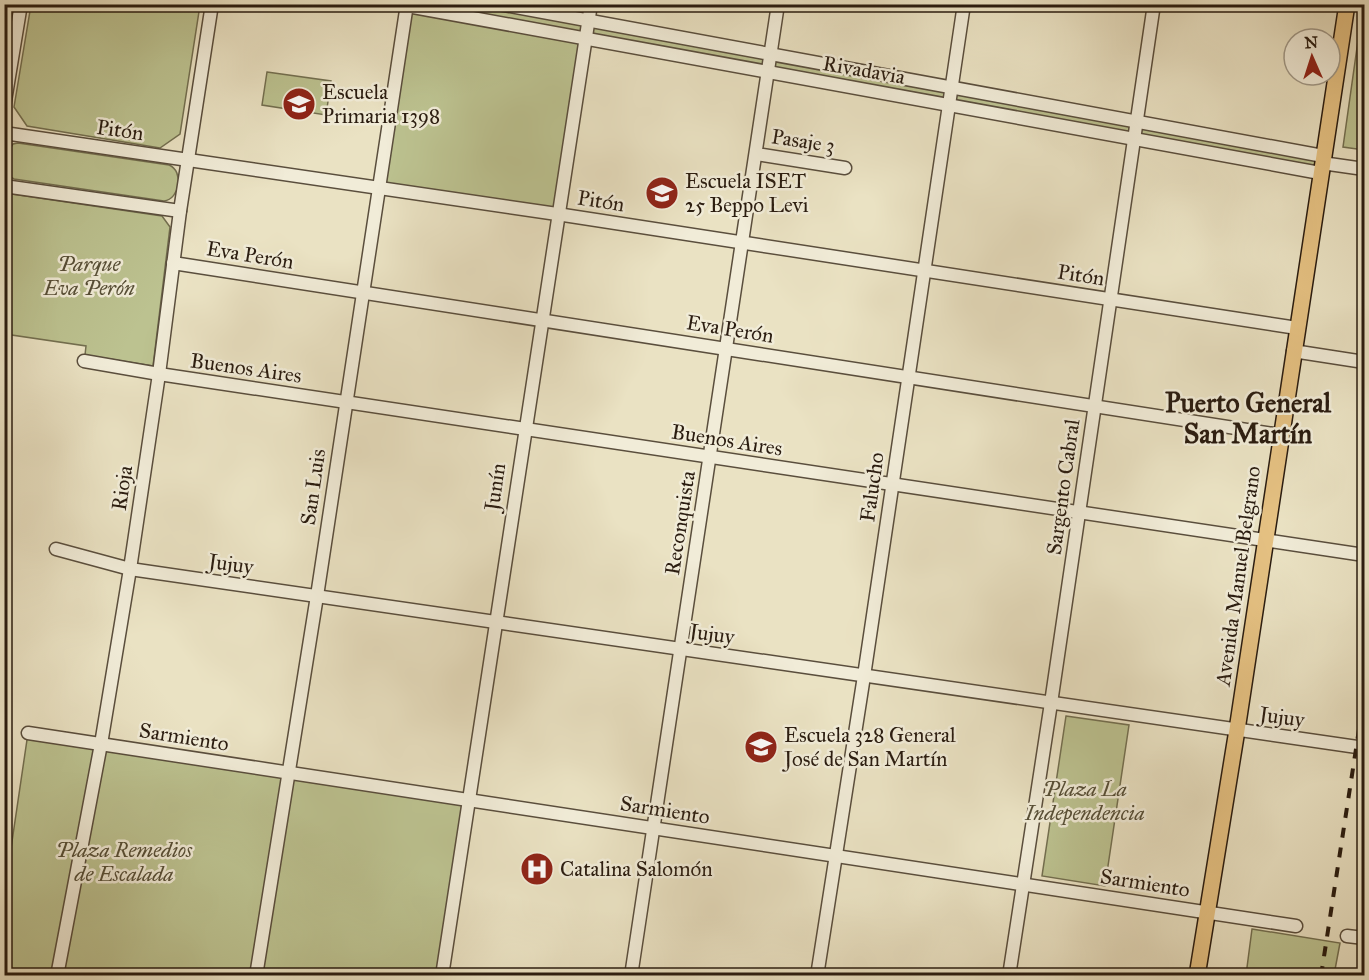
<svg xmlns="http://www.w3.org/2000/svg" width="1369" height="980" viewBox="0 0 1369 980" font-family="'IM FELL Great Primer',serif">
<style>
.green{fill:#bcc290;stroke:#736f50;stroke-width:1.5}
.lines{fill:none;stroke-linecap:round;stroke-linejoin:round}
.minor-casing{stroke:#5a4e3d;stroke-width:15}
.major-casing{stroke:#2a1c10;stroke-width:18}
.minor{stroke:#f1ecd8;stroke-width:12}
.major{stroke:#e5c182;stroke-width:15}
.rail{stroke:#2a1c10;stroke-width:4;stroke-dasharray:10 10;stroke-linecap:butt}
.labels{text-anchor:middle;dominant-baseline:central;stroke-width:5;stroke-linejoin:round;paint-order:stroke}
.street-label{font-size:21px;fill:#2a1c10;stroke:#f1ecd8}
.poi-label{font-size:21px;fill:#2a1c10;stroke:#f1ecd8;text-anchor:start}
.park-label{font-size:21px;font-style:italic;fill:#564e36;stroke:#f1ecd8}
.district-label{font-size:27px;font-weight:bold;fill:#2a1c10;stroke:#f1ecd8}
</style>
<rect width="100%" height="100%" fill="#eae2c3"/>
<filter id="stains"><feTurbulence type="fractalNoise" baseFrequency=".00333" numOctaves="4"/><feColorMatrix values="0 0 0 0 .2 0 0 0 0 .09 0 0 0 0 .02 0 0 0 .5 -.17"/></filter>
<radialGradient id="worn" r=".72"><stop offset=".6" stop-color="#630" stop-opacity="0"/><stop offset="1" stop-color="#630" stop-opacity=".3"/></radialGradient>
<g class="green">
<polygon points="400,4 499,5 1323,156 1320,173 586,38 557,214 379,188 407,6"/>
<polygon points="31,5 200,5 180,134 160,148 27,126 14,107"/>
<polygon points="1363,5 1364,5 1364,150 1343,147"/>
<polygon points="267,72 331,81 326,115 262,105"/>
<path d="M 18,143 L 169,165 C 184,171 180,199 164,201 L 14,179 L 9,176 C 5,168 7,152 13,144 Z"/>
<polygon points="5,193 162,216 170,227 153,366 85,355 86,346 5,334"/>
<polygon points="1066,716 1129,725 1105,886 1042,876"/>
<polygon points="28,733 468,800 442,975 5,976 5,889"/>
<polygon points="1252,929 1340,943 1334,975 1246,975"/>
</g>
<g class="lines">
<g class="minor-casing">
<g id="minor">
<polyline points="499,4 1323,156"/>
<polyline points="402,5 1320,173"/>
<polyline points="4,107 21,4"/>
<polyline points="4,133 557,214 1297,328"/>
<polyline points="756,154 845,168"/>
<polyline points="1322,163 1364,169"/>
<polyline points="4,186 180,211"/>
<polyline points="173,263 1280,435"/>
<polyline points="1293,351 1364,362"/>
<polyline points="84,361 159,374 1364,555"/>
<polyline points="56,549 130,569 1364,748"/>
<polyline points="28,733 1296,926"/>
<polyline points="1347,936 1364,938"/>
<polyline points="57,976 101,744 130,569 159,374 180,211 212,4"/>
<polyline points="256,976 317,596 407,4"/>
<path d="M 442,976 C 490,652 540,328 591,4"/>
<polyline points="631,976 778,4"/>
<polyline points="817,976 864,676 964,4"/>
<polyline points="1009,976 1051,703 1154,4"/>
</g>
</g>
<g class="major-casing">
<polyline id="major" points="1197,976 1237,730 1347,4"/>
</g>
<use href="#minor" class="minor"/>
<use href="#major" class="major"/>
<polyline class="rail" points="1321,976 1364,697"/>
</g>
<defs>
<g id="school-disc" transform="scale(1.725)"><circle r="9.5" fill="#8f2418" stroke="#f1ecd8"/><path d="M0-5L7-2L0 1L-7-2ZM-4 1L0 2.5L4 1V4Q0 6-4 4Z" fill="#fff"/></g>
<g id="hospital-disc" transform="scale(1.725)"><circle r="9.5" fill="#8f2418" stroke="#f1ecd8"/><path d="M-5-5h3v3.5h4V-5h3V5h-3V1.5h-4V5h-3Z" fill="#fff"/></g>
</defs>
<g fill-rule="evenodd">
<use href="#school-disc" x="299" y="104"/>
<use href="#school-disc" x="662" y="193"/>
<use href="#school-disc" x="761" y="747"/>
<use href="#hospital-disc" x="537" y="869"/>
</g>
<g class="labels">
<g class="street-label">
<text transform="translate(864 70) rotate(10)">Rivadavia</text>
<text transform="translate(120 130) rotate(8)">Pitón</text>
<text transform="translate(803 141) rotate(9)">Pasaje 3</text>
<text transform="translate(601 201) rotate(9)">Pitón</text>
<text transform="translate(250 255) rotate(9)">Eva Perón</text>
<text transform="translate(1081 275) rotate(9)">Pitón</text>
<text transform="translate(730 329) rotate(9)">Eva Perón</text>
<text transform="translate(246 368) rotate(8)">Buenos Aires</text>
<text transform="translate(727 440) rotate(9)">Buenos Aires</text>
<text transform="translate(313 487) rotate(-82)">San Luis</text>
<text transform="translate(495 487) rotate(-82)">Junín</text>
<text transform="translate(872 487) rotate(-82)">Falucho</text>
<text transform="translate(1063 487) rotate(-82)">Sargento Cabral</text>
<text transform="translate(122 488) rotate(-81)">Rioja</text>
<text transform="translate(680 523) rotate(-81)">Reconquista</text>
<text transform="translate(231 564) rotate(8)">Jujuy</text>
<text transform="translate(1238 576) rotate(-82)">Avenida Manuel Belgrano</text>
<text transform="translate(712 634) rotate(8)">Jujuy</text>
<text transform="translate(1282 717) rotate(8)">Jujuy</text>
<text transform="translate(184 737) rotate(9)">Sarmiento</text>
<text transform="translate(665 810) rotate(9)">Sarmiento</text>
<text transform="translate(1145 883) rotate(9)">Sarmiento</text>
</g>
<g class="poi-label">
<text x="322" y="92">Escuela<tspan x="322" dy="24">Primaria 1398</tspan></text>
<text x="685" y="181">Escuela ISET<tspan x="685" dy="24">25 Beppo Levi</tspan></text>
<text x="784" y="735">Escuela 328 General<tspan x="784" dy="24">José de San Martín</tspan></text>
<text x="560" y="869">Catalina Salomón</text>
</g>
<g class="park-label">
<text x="89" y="264">Parque<tspan x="89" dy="24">Eva Perón</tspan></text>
<text x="1085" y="789">Plaza La<tspan x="1085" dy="24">Independencia</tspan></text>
<text x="124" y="850">Plaza Remedios<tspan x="124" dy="24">de Escalada</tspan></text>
</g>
<g class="district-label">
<text x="1248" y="402">Puerto General<tspan x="1248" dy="31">San Martín</tspan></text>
</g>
</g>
<rect width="1369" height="980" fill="none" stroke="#eae2c3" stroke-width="24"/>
<rect x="6" y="6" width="1357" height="968" fill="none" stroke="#2a1c10" stroke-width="3"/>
<rect x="12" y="12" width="1345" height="956" fill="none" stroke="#2a1c10" stroke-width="1.5"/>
<g transform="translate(1312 57) rotate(357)"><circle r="28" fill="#f1ecd8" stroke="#a19988" stroke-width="1.5"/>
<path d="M0-4.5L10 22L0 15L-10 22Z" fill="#8f2418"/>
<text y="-9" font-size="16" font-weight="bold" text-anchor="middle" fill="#2a1c10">N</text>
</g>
<rect width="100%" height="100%" filter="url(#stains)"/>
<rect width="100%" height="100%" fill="url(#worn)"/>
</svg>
